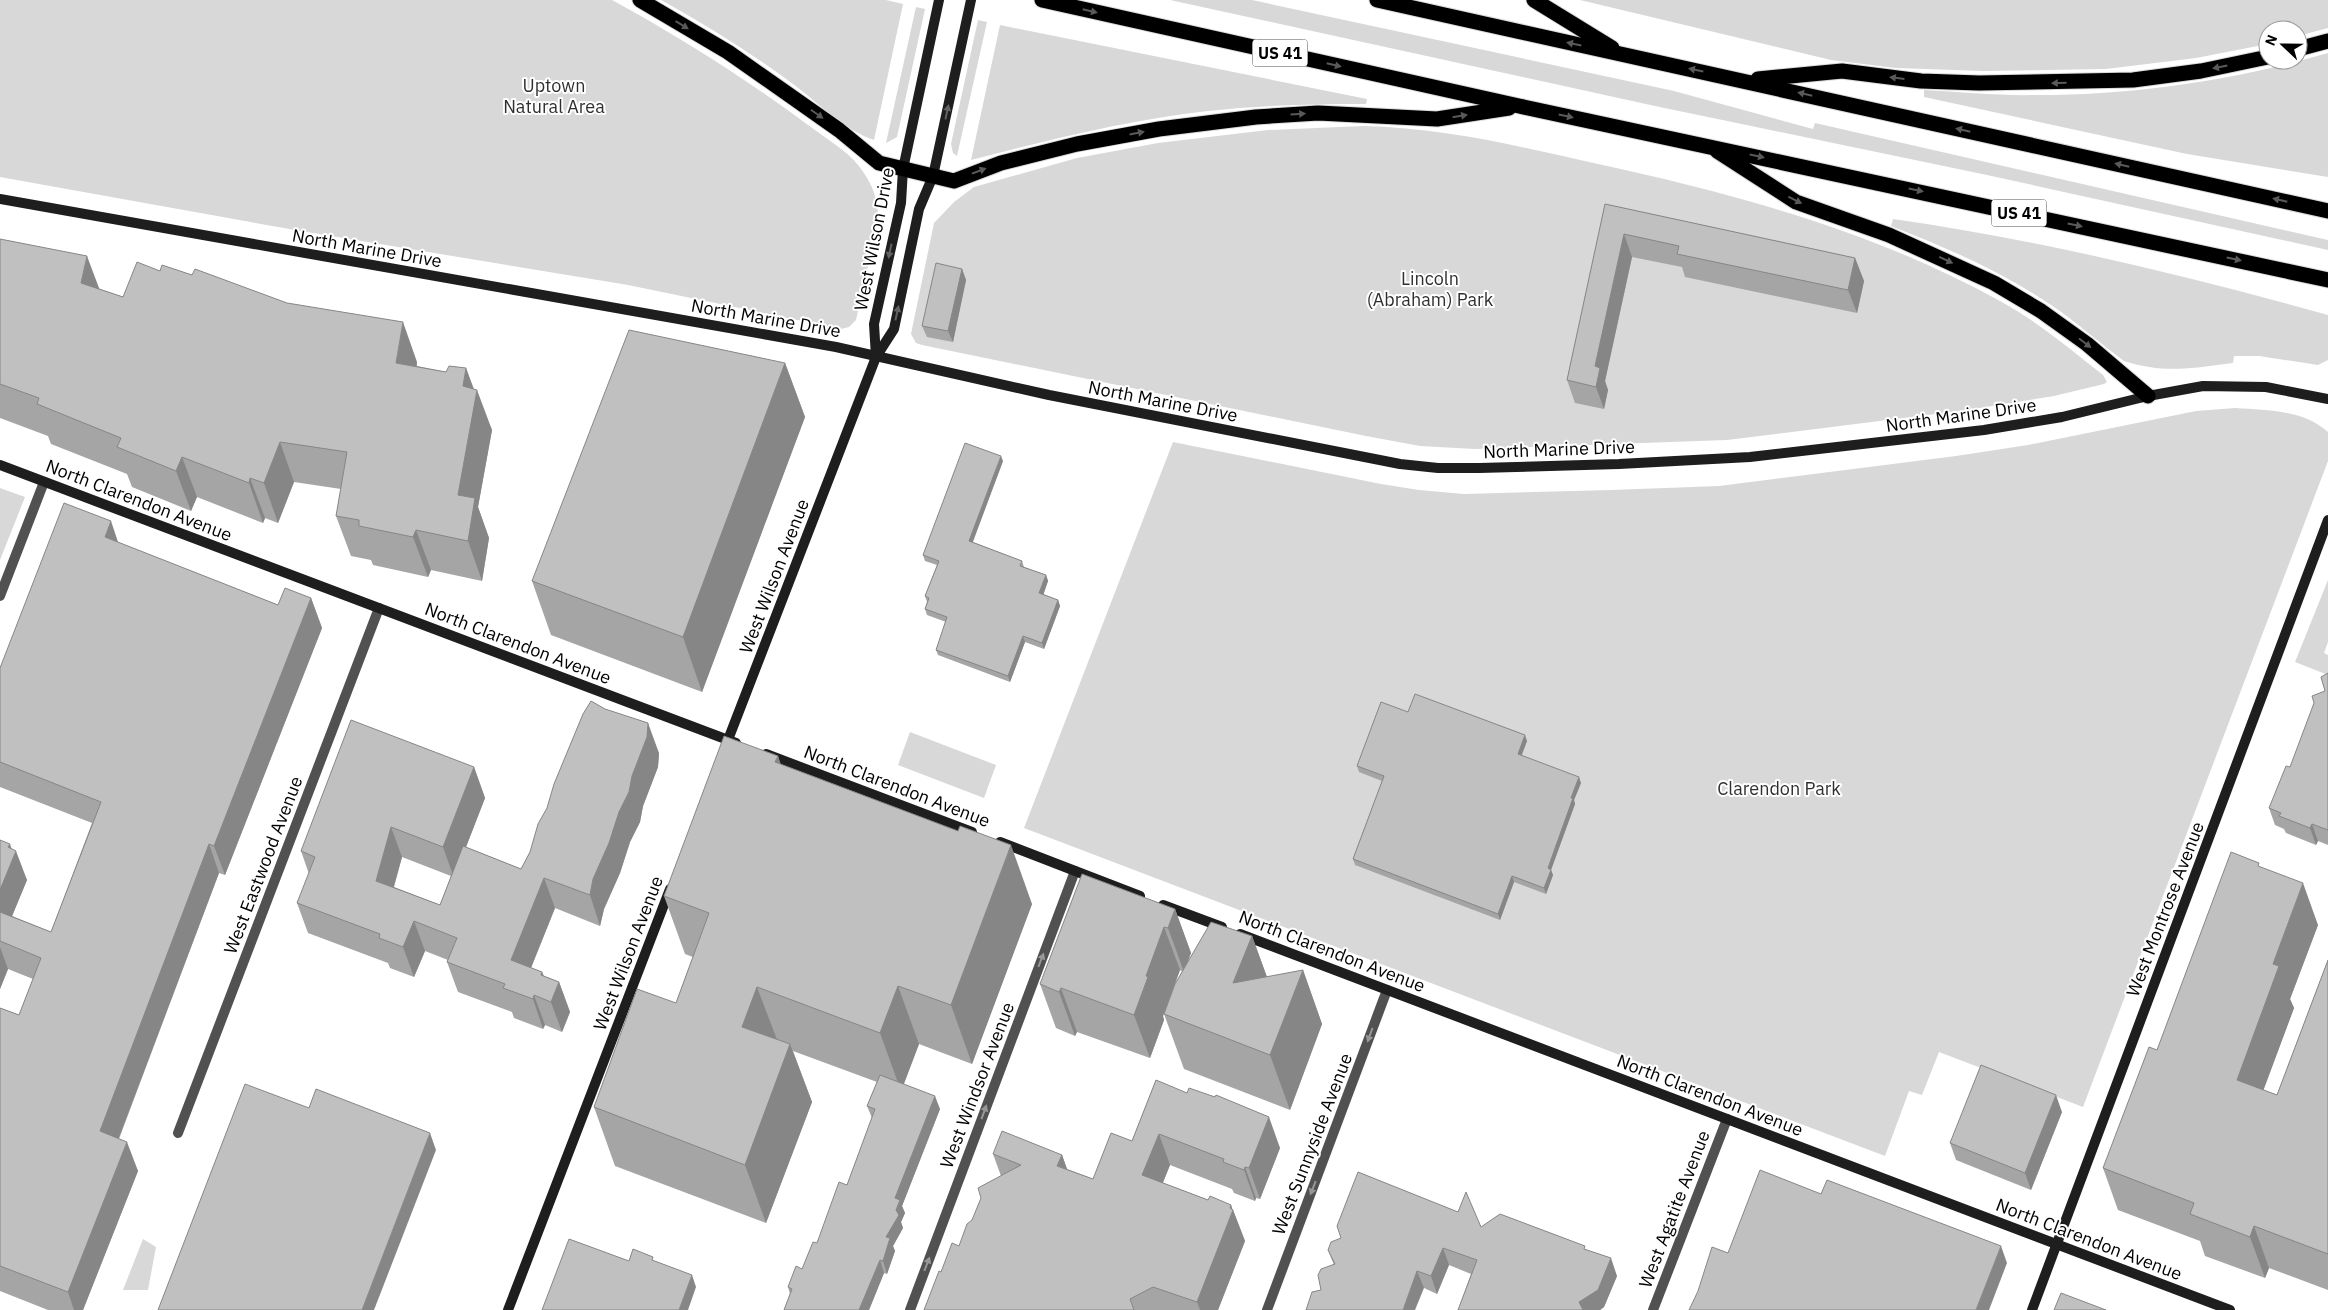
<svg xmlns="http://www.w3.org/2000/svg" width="2328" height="1310" viewBox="0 0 2328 1310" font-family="'IBM Plex Sans',sans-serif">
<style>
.green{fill:#d8d8d8}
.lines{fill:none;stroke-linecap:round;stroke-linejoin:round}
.highway-casing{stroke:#dbdbdb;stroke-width:17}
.street{stroke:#515151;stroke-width:10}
.secondary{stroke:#1e1e1e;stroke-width:10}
.highway{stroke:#000;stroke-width:15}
.wall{fill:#a5a5a5;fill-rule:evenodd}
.shaded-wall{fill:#868686}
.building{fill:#c0c0c0;stroke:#868686}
.oneway{fill:#595959}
.oneway2{fill:#626262}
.oneway3{fill:#979797}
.labels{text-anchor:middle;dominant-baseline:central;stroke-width:4;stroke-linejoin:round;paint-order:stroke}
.shield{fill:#fff;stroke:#4c4c4c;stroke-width:1}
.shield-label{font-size:16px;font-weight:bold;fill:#000}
.park-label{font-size:18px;fill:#2f2f2f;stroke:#fff}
.street-label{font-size:18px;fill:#000;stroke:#fff}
</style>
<rect width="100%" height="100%" fill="#fff"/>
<g class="green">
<path d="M 0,0 L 612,0 C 680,37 746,79 808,125 C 824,137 846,150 858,165 C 872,182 879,200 878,221 L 856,320 L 849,327 L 841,329 L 628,285 L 295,230 L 0,177 Z"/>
<path d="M 661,0 L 886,0 L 903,4 L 874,140 C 846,131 817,102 793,84 C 751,53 706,25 661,0 Z"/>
<polygon points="1170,0 1252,0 1674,91 1813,129 1815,123 2328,240 2328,250 1987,175 1655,106"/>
<polygon points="1580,0 2328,0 2328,28 2298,36 2298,30 2268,30 2268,44 2196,58 2106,69 1983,71 1896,68 1831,60"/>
<polygon points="916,7 925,9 897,137 886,143"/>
<polygon points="978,20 987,22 957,156 953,153 951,144"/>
<path d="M 1000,25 L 1367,99 L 1366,104 C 1313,104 1261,105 1208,111 C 1127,120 1049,140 971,160 Z"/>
<path d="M 2328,53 L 2328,177 L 2187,154 L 1924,97 L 1924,90 C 1962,92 2000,96 2038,95 C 2137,95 2234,80 2328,53 Z"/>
<path d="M 1363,126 C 1446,128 1518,146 1598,164 C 1736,194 1876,232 2000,301 C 2037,321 2070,349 2103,375 L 2107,382 L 2104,384 L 2054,396 L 1967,410 L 1727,440 L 1475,449 L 1420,446 L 1366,436 L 922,345 L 916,343 L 911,334 L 934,223 L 954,202 L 974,187 L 1077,158 L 1158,143 L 1268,130 Z"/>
<path d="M 1893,219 C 2041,240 2184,275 2328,315 L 2328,360 L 2318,365 L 2259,356 L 2234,356 L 2233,363 C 2193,368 2164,374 2124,361 C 2099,343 2077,322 2051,305 C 2001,271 1947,248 1891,226 Z"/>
<path d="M 2235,408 C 2267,410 2304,410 2328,432 L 2328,461 L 2083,1107 L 1939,1052 L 1922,1095 L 1909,1091 L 1885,1156 L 1024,828 L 1173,442 L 1381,484 L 1419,490 L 1464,494 L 1611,490 L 1719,486 L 1956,456 L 2028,445 L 2196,411 Z"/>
<polygon points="0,488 25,497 0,560"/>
<polygon points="2328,580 2328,642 2324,653 2328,655 2328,675 2295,662"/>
<polygon points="910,732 996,765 984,798 898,765"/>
<polygon points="143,1239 156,1247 148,1290 123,1290"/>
</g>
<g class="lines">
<g class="highway-casing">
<g id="highway">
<polyline points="640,0 728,52 839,130 879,163 954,181 1001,163 1077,144 1159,129 1256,117 1318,113 1437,119 1509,108"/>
<polyline points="1042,0 1519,106 2328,280"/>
<polyline points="1377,0 2328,211"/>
<polyline points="1534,0 1612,48"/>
<polyline points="2298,49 2328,41"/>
<polyline points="1758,79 1842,71 1921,81 1979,83 2133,80 2201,71 2268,57"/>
<polyline points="1717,151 1796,202 1889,235 1994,283 2041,311 2087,344 2148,396"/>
</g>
</g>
<g class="street">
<polyline points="0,596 44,482"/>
<polyline points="178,1133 379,608"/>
<polyline points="910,1310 1075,871"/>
<polyline points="1267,1310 1387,990"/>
<polyline points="1653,1310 1727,1119"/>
</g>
<g class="secondary">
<polyline points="0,199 836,347 1049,395 1400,464 1438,468 1479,468 1619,464 1750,457 1984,430 2062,417 2148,396 2203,386 2266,387 2328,399"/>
<polyline points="876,357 874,324 901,203 903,169 939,0"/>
<polyline points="0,465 736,743"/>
<polyline points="726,745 876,357 894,329 919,209 933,176 971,0"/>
<polyline points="766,754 972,832"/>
<polyline points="1000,842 1140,896"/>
<polyline points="1163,905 1222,927"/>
<polyline points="1240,934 2230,1310"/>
<polyline points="508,1310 670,889"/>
<polyline points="2032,1310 2328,520"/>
</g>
<use href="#highway" class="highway"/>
</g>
<g class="wall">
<polygon points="1605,204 1855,258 1864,281 1857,313 1685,277 1682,267 1632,257 1605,381 1608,390 1604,409 1575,403 1567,380"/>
<polygon points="0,239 100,289 123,297 417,362 417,366 446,372 466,368 474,389 492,430 478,507 489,538 482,581 431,570 428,577 373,565 371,560 351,556 336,516 341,489 294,482 278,523 265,518 263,523 197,497 191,511 132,487 127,474 51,444 48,436 0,418"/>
<polygon points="962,269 966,280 953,342 927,337 922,326"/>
<polygon points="785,363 805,417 702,692 551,635 532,581"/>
<polygon points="1003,461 973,542 1022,561 1024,567 1046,575 1048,581 1043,594 1058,600 1060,606 1044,649 1025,642 1010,682 938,655 936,650 946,622 927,615 925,609 927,602 925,596 937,565 925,561 923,555"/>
<polygon points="118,543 278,605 311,598 322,628 225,875 219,873 119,1139 138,1171 83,1310 48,1310 0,1291 0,1008 19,1015 33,979 8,969 0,989 0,840 12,849 27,880 12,916 51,932 92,823 0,787 0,668"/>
<polygon points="2328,673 2328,845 2318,841 2316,845 2286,833 2284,829 2275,825 2269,808 2290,767 2325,691"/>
<path d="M 605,709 L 659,753 L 658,767 L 643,806 L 640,822 L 630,842 L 620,873 L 604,909 L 600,926 L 555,908 L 531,968 L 542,972 L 544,976 L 559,982 L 570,1012 L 562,1032 L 545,1025 L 543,1029 L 514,1018 L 512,1012 L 458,992 L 447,962 L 448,960 L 425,951 L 414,977 L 390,968 L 388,963 L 308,933 L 297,903 L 309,874 L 301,851 L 474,767 L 485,798 L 466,847 L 521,869 ZM 402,857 L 451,876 L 440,905 L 394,887 Z"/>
<polygon points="1408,712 1527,741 1521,755 1581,783 1574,800 1575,804 1551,870 1553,875 1546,894 1514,882 1500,920 1355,865 1353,859 1382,781 1359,772 1357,766"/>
<polygon points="778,756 780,764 1032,904 972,1064 919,1044 904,1084 940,1109 902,1206 905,1213 901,1222 903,1228 893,1246 895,1251 887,1274 884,1273 869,1310 784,1310 790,1294 788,1287 802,1269 817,1243 847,1185 872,1118 867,1106 877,1082 793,1051 812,1102 766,1223 615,1166 594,1107 676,1003 693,957 685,954 664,896"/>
<polygon points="2261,868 2318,925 2290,999 2294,1008 2263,1090 2277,1095 2328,960 2328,1290 2269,1268 2265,1278 2205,1256 2200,1241 2118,1210 2103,1168 2157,1050"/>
<polygon points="1175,909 1191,953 1185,967 1252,936 1267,977 1303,970 1322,1024 1290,1110 1184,1069 1164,1014 1183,972 1180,970 1163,1016 1164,1020 1150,1058 1077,1032 1075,1036 1056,1028 1040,984"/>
<polygon points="1156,1080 1280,1148 1260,1199 1256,1198 1255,1201 1234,1193 1232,1189 1170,1165 1163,1183 1208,1200 1231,1205 1232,1209 1233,1210 1245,1241 1218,1310 924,1310 941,1272 959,1246 972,1220 1001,1176 993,1154 1062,1155 1067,1169 1093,1179 1132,1141"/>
<polygon points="2062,1112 2031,1190 1956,1160 1950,1143"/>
<polygon points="1481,1227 1587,1250 1617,1276 1604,1307 1600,1310 1458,1310 1471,1274 1449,1265 1437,1294 1424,1288 1321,1290 1334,1265 1328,1250"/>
</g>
<g class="shaded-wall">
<polygon points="1624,234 1632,257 1605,381 1608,390 1604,409 1596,387 1595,366"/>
<polygon points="87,256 102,296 81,283"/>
<polygon points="1855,258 1864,281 1857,313 1848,290"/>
<polygon points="962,269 966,280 953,342 948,331"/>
<polygon points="403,322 417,362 410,402 396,363"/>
<polygon points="785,363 805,417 702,692 683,637"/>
<polygon points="466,368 476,396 477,390 492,430 478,507 489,538 482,581 468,541 458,495 463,386"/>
<polygon points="280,442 294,482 278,523 264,483"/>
<polygon points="1001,456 1003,461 971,546 969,541"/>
<polygon points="182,457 197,497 191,511 176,471"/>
<polygon points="250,478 265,518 263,523 249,483"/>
<polygon points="111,521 121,551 105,537"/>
<polygon points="416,530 431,570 428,577 413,537"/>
<polygon points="1046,575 1048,581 1042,599 1039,593"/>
<polygon points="311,598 322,628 225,875 214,846"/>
<polygon points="1058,600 1060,606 1044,649 1042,643"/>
<polygon points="1023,636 1025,642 1010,682 1008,676"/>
<polygon points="648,723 659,753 658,767 643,806 640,822 630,842 620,873 604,909 600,926 590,895 593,879 632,776"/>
<polygon points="1525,735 1527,741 1520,760 1518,754"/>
<polygon points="778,756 799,815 775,762"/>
<polygon points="474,767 485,798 454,878 443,847"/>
<polygon points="1579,777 1581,783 1574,800 1575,804 1551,870 1553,875 1546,894 1544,888 1548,868 1571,798"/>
<polygon points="2312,824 2318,841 2316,845 2310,828"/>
<polygon points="391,827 402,857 387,911 376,881"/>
<polygon points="10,844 14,856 16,851 27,880 3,938 0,930 0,890 8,847"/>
<polygon points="209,844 219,873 110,1161 100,1131"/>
<polygon points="1011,845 1032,904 972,1064 951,1005"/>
<polygon points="1512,876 1514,882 1500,920 1498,914"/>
<polygon points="544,878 555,908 522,990 511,960"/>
<polygon points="2303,883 2318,925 2290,999 2294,1008 2252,1121 2237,1080 2273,964"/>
<polygon points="1175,909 1191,953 1184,972 1168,928"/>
<polygon points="414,921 425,951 414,977 403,947"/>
<polygon points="1164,927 1180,970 1163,1016 1164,1020 1150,1058 1134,1015 1146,976"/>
<polygon points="1252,936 1272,991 1233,983"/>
<polygon points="0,947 8,969 0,989"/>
<polygon points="1303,970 1322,1024 1290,1110 1270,1055"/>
<polygon points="542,972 552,999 559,982 570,1012 562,1032 541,975"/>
<polygon points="898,986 919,1044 901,1091 880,1033"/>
<polygon points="757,987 779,1045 742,1027"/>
<polygon points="1061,988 1077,1032 1075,1036 1059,992"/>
<polygon points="534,995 545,1025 543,1029 533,999"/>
<polygon points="790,1044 812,1102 766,1223 745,1165"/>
<polygon points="2056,1095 2062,1112 2031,1190 2025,1173"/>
<polygon points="935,1096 940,1109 902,1206 905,1213 901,1222 903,1228 893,1246 895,1251 887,1274 883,1261 886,1237 896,1210 895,1198"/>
<polygon points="1269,1117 1280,1148 1260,1199 1249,1168"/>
<polygon points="430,1133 436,1150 374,1310 362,1310"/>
<polygon points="1159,1134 1170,1165 1153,1206 1142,1175"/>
<polygon points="127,1142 138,1171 83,1310 74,1310 68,1292"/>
<polygon points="1062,1155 1073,1186 1057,1166"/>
<polygon points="1245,1167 1256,1198 1255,1201 1244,1170"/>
<polygon points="1231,1205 1233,1211 1233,1210 1245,1241 1218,1310 1200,1310 1197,1302"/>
<polygon points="2254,1226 2269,1268 2265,1278 2250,1237"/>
<polygon points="2001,1246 2007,1263 1989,1310 1976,1310"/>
<polygon points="1443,1248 1449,1265 1437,1294 1431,1276"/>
<polygon points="1611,1258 1617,1276 1604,1307 1600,1310 1582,1310 1579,1302"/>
<polygon points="880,1260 884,1273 869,1310 859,1310"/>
<polygon points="1417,1271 1424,1288 1415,1310 1403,1310"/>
<polygon points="692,1275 696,1287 688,1310 679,1310"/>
</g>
<g class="building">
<polygon points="1605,204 1855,258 1848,290 1677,254 1679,246 1624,234 1595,366 1600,368 1596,387 1567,380"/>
<polygon points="0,239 87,256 81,283 123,297 137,262 160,271 162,265 192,275 195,269 287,303 403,322 396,363 446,372 449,366 466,368 463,386 477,390 458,495 475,498 468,541 416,530 413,537 359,526 359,520 336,516 347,452 280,442 264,483 250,478 249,483 182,457 176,471 117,447 121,438 37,404 39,398 0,384"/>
<polygon points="936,263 962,269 948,331 922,326"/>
<polygon points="629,330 785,363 683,637 532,581"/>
<polygon points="965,443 1001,456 969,541 1022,561 1020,566 1046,575 1039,593 1058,600 1042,643 1023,636 1008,676 936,650 947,617 925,609 929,598 925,596 939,561 923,555"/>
<polygon points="64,503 111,521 105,537 278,605 285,588 311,598 214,846 209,844 100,1131 127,1142 68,1292 0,1266 0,1008 19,1015 41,958 0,941 0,912 51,932 101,802 0,762 0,668"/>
<polygon points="2328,673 2328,830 2312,824 2310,828 2279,816 2281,813 2269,808 2286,766 2290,767 2314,703 2312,696 2325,691 2321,677"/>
<polygon points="1415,694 1525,735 1518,754 1579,777 1571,798 1573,798 1548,868 1551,870 1544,888 1512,876 1498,914 1353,859 1384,776 1357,766 1381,702 1408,712"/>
<polygon points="591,701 605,709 648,723 647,737 632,776 629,792 619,812 609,843 593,879 590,895 544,878 511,960 542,972 541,975 559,982 551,1002 534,995 533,999 503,988 505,984 447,962 457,938 414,921 403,947 379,938 380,934 297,903 315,857 301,851 351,720 474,767 443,847 391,827 376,881 440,905 463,846 521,869 530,852 538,824 547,808 554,784 583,714"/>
<polygon points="724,736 778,756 775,762 958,831 960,826 1011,845 951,1005 898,986 880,1033 757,987 742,1027 790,1044 745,1165 594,1107 637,989 676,1003 709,913 664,896"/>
<polygon points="0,840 10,844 8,847 16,851 0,890"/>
<polygon points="2231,852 2259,863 2258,866 2303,883 2273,964 2279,966 2237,1080 2277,1095 2328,960 2328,1254 2254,1226 2250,1237 2190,1214 2194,1203 2103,1168 2149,1047 2157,1050"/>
<polygon points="1082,874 1175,909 1168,928 1164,927 1146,976 1148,977 1134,1015 1061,988 1059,992 1040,984"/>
<polygon points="1211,922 1252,936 1233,983 1303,970 1270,1055 1164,1014 1175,984"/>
<polygon points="1981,1065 2056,1095 2025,1173 1950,1143"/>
<polygon points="880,1075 935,1096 895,1198 900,1200 896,1210 899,1215 886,1237 890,1238 883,1261 880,1260 859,1310 784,1310 792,1289 788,1287 796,1266 802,1269 813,1242 817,1243 839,1182 847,1185 875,1109 867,1106"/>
<polygon points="1156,1080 1187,1093 1189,1088 1215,1097 1216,1095 1269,1117 1249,1168 1245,1167 1244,1170 1223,1162 1224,1159 1159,1134 1142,1175 1208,1200 1210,1196 1231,1205 1230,1208 1233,1210 1197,1302 1153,1287 1130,1299 1134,1310 924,1310 939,1271 941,1272 952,1243 959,1246 967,1224 972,1220 981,1198 978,1188 1021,1165 993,1154 1002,1131 1062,1155 1057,1166 1093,1179 1111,1133 1132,1141"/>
<polygon points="245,1084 309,1108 316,1089 430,1133 362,1310 158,1310"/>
<polygon points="1760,1170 1821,1194 1827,1180 2001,1246 1976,1310 1689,1310 1698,1291 1712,1247 1728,1253"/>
<polygon points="1358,1172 1458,1212 1466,1192 1481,1227 1500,1214 1585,1246 1584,1249 1611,1258 1598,1290 1579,1302 1583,1310 1458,1310 1477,1260 1443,1248 1431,1276 1417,1271 1403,1310 1306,1310 1312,1292 1321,1290 1318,1275 1321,1269 1335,1264 1328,1250 1331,1242 1341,1238 1337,1226"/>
<polygon points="569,1239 629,1261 633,1249 653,1257 652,1260 692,1275 679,1310 542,1310"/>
<polygon points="2061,1293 2106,1310 2054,1310"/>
</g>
<defs><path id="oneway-solid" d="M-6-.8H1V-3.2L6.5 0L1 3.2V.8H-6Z" transform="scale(1.25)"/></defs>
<g class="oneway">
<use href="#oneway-solid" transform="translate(1090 11) rotate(13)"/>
<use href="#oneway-solid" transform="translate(682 25) rotate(31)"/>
<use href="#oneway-solid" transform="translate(1574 44) rotate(-168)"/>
<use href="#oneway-solid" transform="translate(1334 65) rotate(13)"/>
<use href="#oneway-solid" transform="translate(2220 67) rotate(169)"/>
<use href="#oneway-solid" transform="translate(1696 70) rotate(-168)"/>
<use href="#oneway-solid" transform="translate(1897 78) rotate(-173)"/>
<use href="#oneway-solid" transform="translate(2059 83) rotate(179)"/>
<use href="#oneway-solid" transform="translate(1805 94) rotate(-167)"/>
<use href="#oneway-solid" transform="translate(817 114) rotate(35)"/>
<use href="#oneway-solid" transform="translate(1298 114) rotate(-3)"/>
<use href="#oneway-solid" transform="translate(1460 116) rotate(-9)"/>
<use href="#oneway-solid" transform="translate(1566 116) rotate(12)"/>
<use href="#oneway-solid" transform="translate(1963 130) rotate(-167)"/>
<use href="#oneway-solid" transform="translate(1137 133) rotate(-11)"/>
<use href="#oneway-solid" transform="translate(1757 156) rotate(12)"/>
<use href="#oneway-solid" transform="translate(2122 165) rotate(-167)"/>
<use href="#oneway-solid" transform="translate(979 171) rotate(-21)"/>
<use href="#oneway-solid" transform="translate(1916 190) rotate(12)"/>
<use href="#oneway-solid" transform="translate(1795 200) rotate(27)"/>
<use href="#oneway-solid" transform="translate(2280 200) rotate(-167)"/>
<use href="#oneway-solid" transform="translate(2075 225) rotate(12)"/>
<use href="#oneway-solid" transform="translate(2234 259) rotate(12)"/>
<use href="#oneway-solid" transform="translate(1946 260) rotate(25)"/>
<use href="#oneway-solid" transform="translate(2085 343) rotate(37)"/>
</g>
<g class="oneway2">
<use href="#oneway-solid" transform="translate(947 112) rotate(-78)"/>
<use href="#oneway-solid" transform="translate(890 251) rotate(102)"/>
<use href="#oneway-solid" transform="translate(897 313) rotate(-78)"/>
</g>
<g class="oneway3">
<use href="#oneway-solid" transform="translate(1041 960) rotate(-69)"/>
<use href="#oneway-solid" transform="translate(1370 1035) rotate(110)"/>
<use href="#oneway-solid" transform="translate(984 1112) rotate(-70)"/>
<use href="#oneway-solid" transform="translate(1313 1188) rotate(111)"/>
<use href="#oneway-solid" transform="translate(927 1264) rotate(-69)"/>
</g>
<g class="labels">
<g class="shield">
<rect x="1252.5" y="39.5" width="55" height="27" rx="4"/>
<rect x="1991.5" y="199.5" width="55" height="27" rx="4"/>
</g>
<g class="shield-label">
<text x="1280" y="53">US 41</text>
<text x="2019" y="213">US 41</text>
</g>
<g class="park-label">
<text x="554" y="85">Uptown<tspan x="554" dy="21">Natural Area</tspan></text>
<text x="1430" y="278">Lincoln<tspan x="1430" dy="21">(Abraham) Park</tspan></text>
<text x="1779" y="788">Clarendon Park</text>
</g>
<g class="street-label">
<text transform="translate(874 239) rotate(-79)">West Wilson Drive</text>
<text transform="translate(367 248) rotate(10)">North Marine Drive</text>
<text transform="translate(766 318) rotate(10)">North Marine Drive</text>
<text transform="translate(1163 401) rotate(11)">North Marine Drive</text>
<text transform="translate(1961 415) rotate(-8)">North Marine Drive</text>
<text transform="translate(1559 449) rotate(-2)">North Marine Drive</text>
<text transform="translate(139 500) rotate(21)">North Clarendon Avenue</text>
<text transform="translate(774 576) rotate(-69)">West Wilson Avenue</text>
<text transform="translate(518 643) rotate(21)">North Clarendon Avenue</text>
<text transform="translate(897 786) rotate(21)">North Clarendon Avenue</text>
<text transform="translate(263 865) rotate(-69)">West Eastwood Avenue</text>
<text transform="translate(2165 909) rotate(-69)">West Montrose Avenue</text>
<text transform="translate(1332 951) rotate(21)">North Clarendon Avenue</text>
<text transform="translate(628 953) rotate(-69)">West Wilson Avenue</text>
<text transform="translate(977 1085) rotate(-69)">West Windsor Avenue</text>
<text transform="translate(1710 1095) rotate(21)">North Clarendon Avenue</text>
<text transform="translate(1312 1144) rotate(-69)">West Sunnyside Avenue</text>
<text transform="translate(1674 1209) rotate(-69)">West Agatite Avenue</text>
<text transform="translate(2089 1239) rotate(21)">North Clarendon Avenue</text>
</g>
</g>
<g transform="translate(2283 45) rotate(292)"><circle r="24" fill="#ffffff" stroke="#999999"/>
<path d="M0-4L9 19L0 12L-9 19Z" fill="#000000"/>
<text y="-8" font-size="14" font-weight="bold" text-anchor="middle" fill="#000000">N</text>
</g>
</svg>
